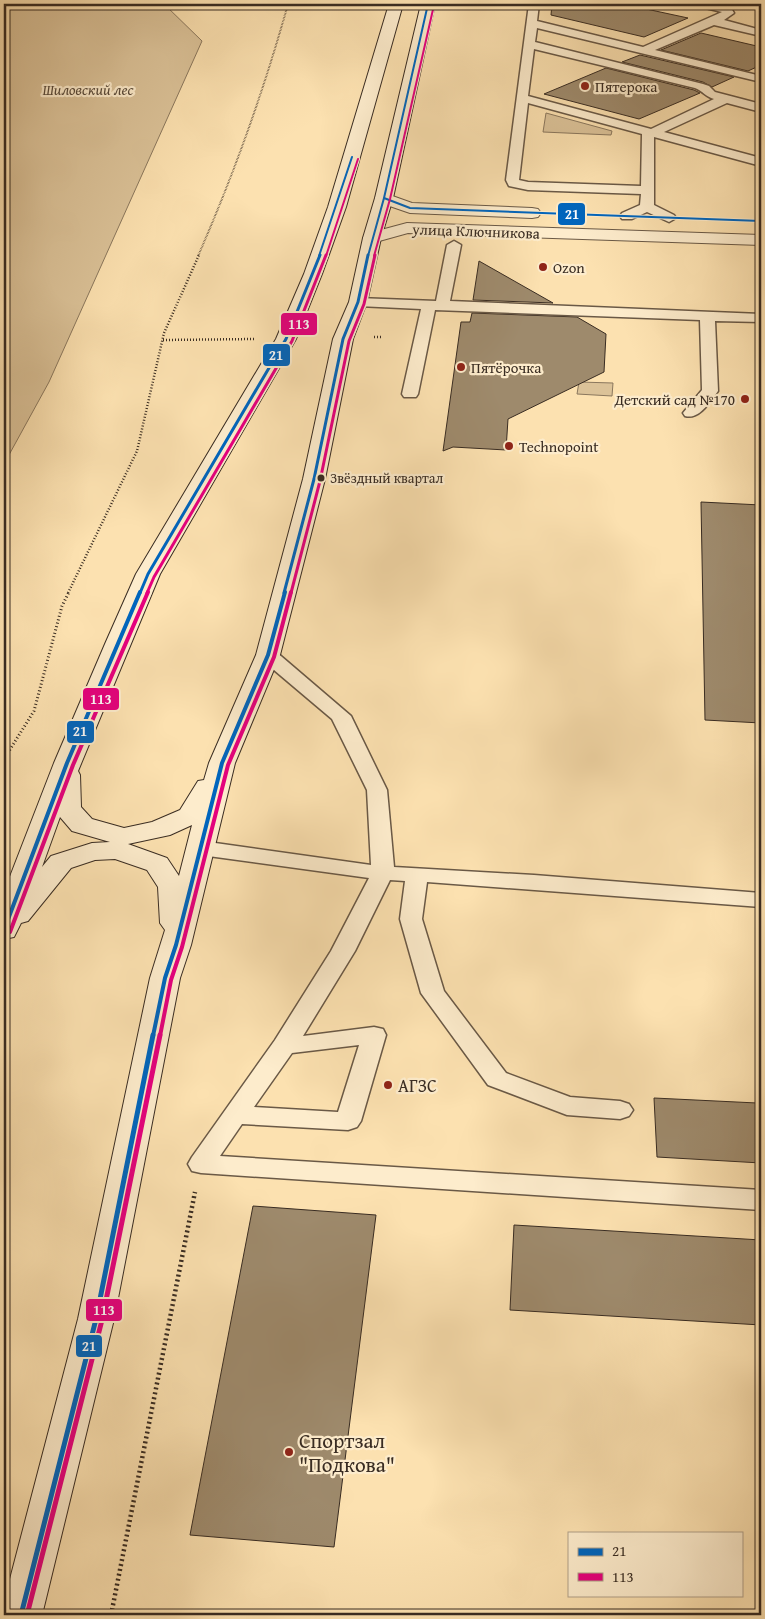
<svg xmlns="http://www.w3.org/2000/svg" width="765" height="1619" viewBox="0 0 765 1619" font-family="'Gentium Book Plus',serif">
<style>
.green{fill:#dbc298;stroke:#8a775d}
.building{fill:#9e8a6c;stroke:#392c22}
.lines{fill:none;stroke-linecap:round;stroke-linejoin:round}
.lane-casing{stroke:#6a5946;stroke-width:3}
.street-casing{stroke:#6a5946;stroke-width:2}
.secondary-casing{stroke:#392c22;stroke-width:2}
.path-far3{stroke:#392c22;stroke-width:2;stroke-dasharray:0.5 1;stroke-linecap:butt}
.path-far2{stroke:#392c22;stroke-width:2.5;stroke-dasharray:1 2;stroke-linecap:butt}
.path-far1{stroke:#392c22;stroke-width:3;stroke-dasharray:1 2.5;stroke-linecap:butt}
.path{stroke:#392c22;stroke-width:4.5;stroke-dasharray:2 3;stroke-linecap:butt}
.lane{fill:#fdeccc;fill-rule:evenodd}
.street{fill:#fdeccc;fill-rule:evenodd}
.secondary{fill:#fdeccc;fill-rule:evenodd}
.bus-1-far3-casing{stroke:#fdeccc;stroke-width:4}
.bus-1-far2-casing{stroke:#fdeccc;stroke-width:6}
.bus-1-far1-casing{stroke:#fdeccc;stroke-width:8}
.bus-1-casing{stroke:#fdeccc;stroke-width:9}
.bus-2-far3-casing{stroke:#fdeccc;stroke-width:4}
.bus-2-far2-casing{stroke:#fdeccc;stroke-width:6}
.bus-2-far1-casing{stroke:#fdeccc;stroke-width:8}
.bus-2-casing{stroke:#fdeccc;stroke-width:9}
.bus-1-far3{stroke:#0065bd;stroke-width:2}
.bus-1-far2{stroke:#0065bd;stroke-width:3}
.bus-1-far1{stroke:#0065bd;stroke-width:4}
.bus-1{stroke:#0065bd;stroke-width:5}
.bus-2-far3{stroke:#e5007d;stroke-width:2}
.bus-2-far2{stroke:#e5007d;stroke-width:3}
.bus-2-far1{stroke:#e5007d;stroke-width:4}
.bus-2{stroke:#e5007d;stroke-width:5}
.poi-dot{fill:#8f2418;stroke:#fdeccc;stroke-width:2}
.bus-dot{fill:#392c22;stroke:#fdeccc;stroke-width:2}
.labels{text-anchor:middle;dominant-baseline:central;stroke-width:4.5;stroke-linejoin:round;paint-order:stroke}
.far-bus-label{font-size:14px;fill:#392c22;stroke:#fdeccc;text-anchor:start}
.far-poi-label{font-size:15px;fill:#392c22;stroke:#fdeccc;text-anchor:start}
.far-park-label{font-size:15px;font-style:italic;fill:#594a3a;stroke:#fdeccc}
.far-street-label{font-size:15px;fill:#392c22;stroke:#fdeccc}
.poi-label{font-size:18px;fill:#392c22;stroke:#fdeccc;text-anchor:start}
.near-poi-label{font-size:21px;fill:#392c22;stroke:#fdeccc;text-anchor:start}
.line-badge{stroke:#fdeccc;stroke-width:2}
.badge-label{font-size:14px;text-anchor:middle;font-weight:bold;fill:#fff}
</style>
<rect width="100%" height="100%" fill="#fce1b0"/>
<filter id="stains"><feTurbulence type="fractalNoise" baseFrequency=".004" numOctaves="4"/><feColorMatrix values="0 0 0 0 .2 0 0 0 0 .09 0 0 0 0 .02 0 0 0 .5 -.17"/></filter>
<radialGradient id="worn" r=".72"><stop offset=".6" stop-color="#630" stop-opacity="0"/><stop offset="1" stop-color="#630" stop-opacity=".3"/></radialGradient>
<g class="green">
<polygon points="4,4 164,4 202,41 49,382 4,464"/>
<polygon points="546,113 612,131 611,135 543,132"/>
<polygon points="579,382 613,383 612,396 577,394"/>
</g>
<g class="building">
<polygon points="552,4 623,4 688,18 644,37 551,15"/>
<polygon points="701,33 761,47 761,65 748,71 661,50"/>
<polygon points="640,55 734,77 712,87 703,82 622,62"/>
<polygon points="606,68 694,90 700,93 639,119 544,94"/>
<polygon points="479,261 553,303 473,300"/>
<polygon points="472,313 577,317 606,334 604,372 508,419 506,450 453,447 443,451 461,322 470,322"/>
<polygon points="701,502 761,505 761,723 705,720"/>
<polygon points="654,1098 757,1103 761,1163 657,1157"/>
<polygon points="253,1206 376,1215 334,1547 190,1535"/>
<polygon points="514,1225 761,1240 761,1325 510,1310"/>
</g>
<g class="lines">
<g class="lane-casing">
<g id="lane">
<path d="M 529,4 L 539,4 L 537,21 L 643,47 L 722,12 L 697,6 L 696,4 L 714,4 L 731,8 L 734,13 L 724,20 L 761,30 L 761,36 L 714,25 L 655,50 L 761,76 L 761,82 L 537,28 L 535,42 L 703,84 L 709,86 L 715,92 L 761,104 L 761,112 L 727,103 L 664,132 L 761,158 L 761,166 L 654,137 L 654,205 L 674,215 L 676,218 L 669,222 L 647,212 L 632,219 L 622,219 L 620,216 L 622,213 L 640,205 L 641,194 L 528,190 L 509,186 L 506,180 ZM 534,49 L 695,88 C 703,91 706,97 714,99 L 651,129 L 528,96 ZM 528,103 L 642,134 L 641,186 L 528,182 L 519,180 Z"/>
<path d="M 454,241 L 461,245 L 450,301 L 761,314 L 761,322 L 715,321 L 718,391 C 710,402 699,420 685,416 L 683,413 L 702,390 L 700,320 L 435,310 L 418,394 L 416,397 L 404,397 L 402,394 L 421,309 L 358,306 L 353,305 L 351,302 L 353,299 L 358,298 L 436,301 L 447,245 Z"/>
<path d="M 268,649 L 275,651 L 351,716 L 387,790 L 394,867 L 534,875 L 761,893 L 761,907 L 427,882 L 422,919 L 444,991 L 506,1073 L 570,1097 L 620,1101 L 629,1104 L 633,1110 L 629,1116 L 620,1119 L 567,1115 L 488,1085 L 421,993 L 400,919 L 405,881 L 390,880 L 355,951 L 303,1036 L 374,1027 L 383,1029 L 386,1035 L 361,1121 L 357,1127 L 348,1130 L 242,1124 L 220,1156 L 761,1190 L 761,1210 L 201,1173 L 192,1171 L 188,1164 L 192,1157 L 275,1040 L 331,951 L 369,878 L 201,855 L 193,853 L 190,848 L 193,843 L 201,841 L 371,865 L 367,790 L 332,719 L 261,659 L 258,655 L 261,651 ZM 359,1045 L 338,1112 L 254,1107 L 292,1053 Z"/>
</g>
</g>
<g class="street-casing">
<g id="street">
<polygon points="384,193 412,203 532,208 538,209 541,213 538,217 532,218 410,213 378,202 375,198 378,194"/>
<polygon points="407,223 761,235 761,245 408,233 372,243 366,242 363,238 366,234"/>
</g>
</g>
<g class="secondary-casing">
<path id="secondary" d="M 389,4 L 403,4 L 346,207 L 322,274 L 296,339 L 160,574 L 78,771 L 80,775 L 81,807 L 92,819 L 124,828 L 152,822 L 180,810 L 198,781 L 204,780 L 209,763 L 256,655 L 303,479 L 333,339 L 349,302 L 363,238 L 375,198 L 421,4 L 435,4 L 393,198 L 381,238 L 367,302 L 353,339 L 325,479 L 280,655 L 235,763 L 191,945 L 180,978 L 114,1319 L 42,1615 L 4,1615 L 4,1602 L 78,1319 L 150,978 L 165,930 L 160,923 L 158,887 L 147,870 L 115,859 L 95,860 L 71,868 L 28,921 L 21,923 L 14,937 L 4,939 L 4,892 L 54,763 L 105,644 L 136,574 L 276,339 L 304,274 L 328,207 ZM 60,817 L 72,831 L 110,842 L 92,843 L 51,856 L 42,867 ZM 192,825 L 179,876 L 167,858 L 128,844 L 170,835 Z"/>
</g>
<g class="path-far3">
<polyline points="750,5 761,6"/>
<path d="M 198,256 C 234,174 264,90 288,4"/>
</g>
<g class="path-far2">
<polyline points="374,337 383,337"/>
<polyline points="163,340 255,339"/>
<polyline points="68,593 137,451 164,333 199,255"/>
</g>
<polyline class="path-far1" points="4,759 34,711 62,606 69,592"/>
<polyline class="path" points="111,1615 195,1192"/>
<use href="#lane" class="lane"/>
<use href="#street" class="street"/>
<use href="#secondary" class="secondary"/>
<g class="bus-1-far3-casing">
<g id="bus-1-far3">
<polyline points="384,198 410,208 761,221"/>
<polyline points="319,256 352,157"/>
<polyline points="368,256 384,198 428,4"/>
</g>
</g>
<g class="bus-1-far2-casing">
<g id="bus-1-far2">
<polyline points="140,593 148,574 286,339 320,255"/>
<polyline points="284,593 314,479 343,339 358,302 368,255"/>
</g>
</g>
<g class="bus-1-far1-casing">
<g id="bus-1-far1">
<polyline points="4,930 67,763 140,592"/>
<polyline points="153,1036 165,978 176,945 222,763 268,655 285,592"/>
</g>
</g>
<g class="bus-1-casing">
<polyline id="bus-1" points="21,1615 96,1319 153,1035"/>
</g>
<g class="bus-2-far3-casing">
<g id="bus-2-far3">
<polyline points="326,256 358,159"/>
<polyline points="374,256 390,199 434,5"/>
</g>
</g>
<g class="bus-2-far2-casing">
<g id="bus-2-far2">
<polyline points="147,593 154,577 292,341 326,255"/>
<polyline points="291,593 320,481 349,341 364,304 375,255"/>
</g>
</g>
<g class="bus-2-far1-casing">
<g id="bus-2-far1">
<polyline points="10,932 73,765 148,592"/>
<polyline points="160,1036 171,980 182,947 228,765 274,657 291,592"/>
</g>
</g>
<g class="bus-2-casing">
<polyline id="bus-2" points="27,1615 102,1320 160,1035"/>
</g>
<use href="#bus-1-far3" class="bus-1-far3"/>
<use href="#bus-1-far2" class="bus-1-far2"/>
<use href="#bus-1-far1" class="bus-1-far1"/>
<use href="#bus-1" class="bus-1"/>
<use href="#bus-2-far3" class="bus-2-far3"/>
<use href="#bus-2-far2" class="bus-2-far2"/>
<use href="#bus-2-far1" class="bus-2-far1"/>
<use href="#bus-2" class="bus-2"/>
</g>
<g class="poi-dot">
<circle cx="585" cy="86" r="5"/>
<circle cx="543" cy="267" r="5"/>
<circle cx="461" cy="367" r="5"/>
<circle cx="745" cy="399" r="5"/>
<circle cx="509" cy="446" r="5"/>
<circle cx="388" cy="1085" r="5"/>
<circle cx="289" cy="1452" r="5"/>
</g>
<circle class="bus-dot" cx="321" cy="478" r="4.5"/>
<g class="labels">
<g class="far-bus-label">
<text x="330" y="478">Звёздный квартал</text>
</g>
<g class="far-poi-label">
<text x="595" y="86">Пятерока</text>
<text x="553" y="267">Ozon</text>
<text x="471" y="367">Пятёрочка</text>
<text x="735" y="399" text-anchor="end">Детский сад №170</text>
<text x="519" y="446">Technopoint</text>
</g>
<g class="far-park-label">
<text x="88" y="89">Шиловский лес</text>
</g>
<g class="far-street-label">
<text transform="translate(476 231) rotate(2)">улица Ключникова</text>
</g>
<g class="poi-label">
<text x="398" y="1085">АГЗС</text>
</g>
<g class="near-poi-label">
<text x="299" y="1440">Спортзал<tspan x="299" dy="24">"Подкова"</tspan></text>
</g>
</g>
<g class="line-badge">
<rect x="557" y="202" width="29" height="24" rx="5" fill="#0065bd"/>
<rect x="280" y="312" width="38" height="24" rx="5" fill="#e5007d"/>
<rect x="262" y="343" width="29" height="24" rx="5" fill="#0065bd"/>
<rect x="82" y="687" width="38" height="24" rx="5" fill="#e5007d"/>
<rect x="66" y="720" width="29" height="24" rx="5" fill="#0065bd"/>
<rect x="85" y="1298" width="38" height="24" rx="5" fill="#e5007d"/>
<rect x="75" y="1334" width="28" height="24" rx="5" fill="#0065bd"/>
</g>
<g class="badge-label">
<text x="572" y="219">21</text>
<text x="299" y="329">113</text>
<text x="276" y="360">21</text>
<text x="101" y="704">113</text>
<text x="80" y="736">21</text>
<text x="104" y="1315">113</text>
<text x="89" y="1351">21</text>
</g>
<rect width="765" height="1619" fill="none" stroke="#fce1b0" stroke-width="20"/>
<rect x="5" y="5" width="755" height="1609" fill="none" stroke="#392c22" stroke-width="2.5"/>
<rect x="10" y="10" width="745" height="1599" fill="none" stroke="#392c22"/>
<rect x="568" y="1532" width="175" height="65" fill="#fdeccc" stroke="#af9f88"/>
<rect x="578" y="1548" width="25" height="8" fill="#0065bd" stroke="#af9f88"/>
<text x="612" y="1556" font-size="15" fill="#392c22">21</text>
<rect x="578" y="1573" width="25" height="8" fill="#e5007d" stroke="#af9f88"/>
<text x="612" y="1582" font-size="15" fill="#392c22">113</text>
<rect width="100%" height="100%" filter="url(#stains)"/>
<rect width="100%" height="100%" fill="url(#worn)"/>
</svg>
